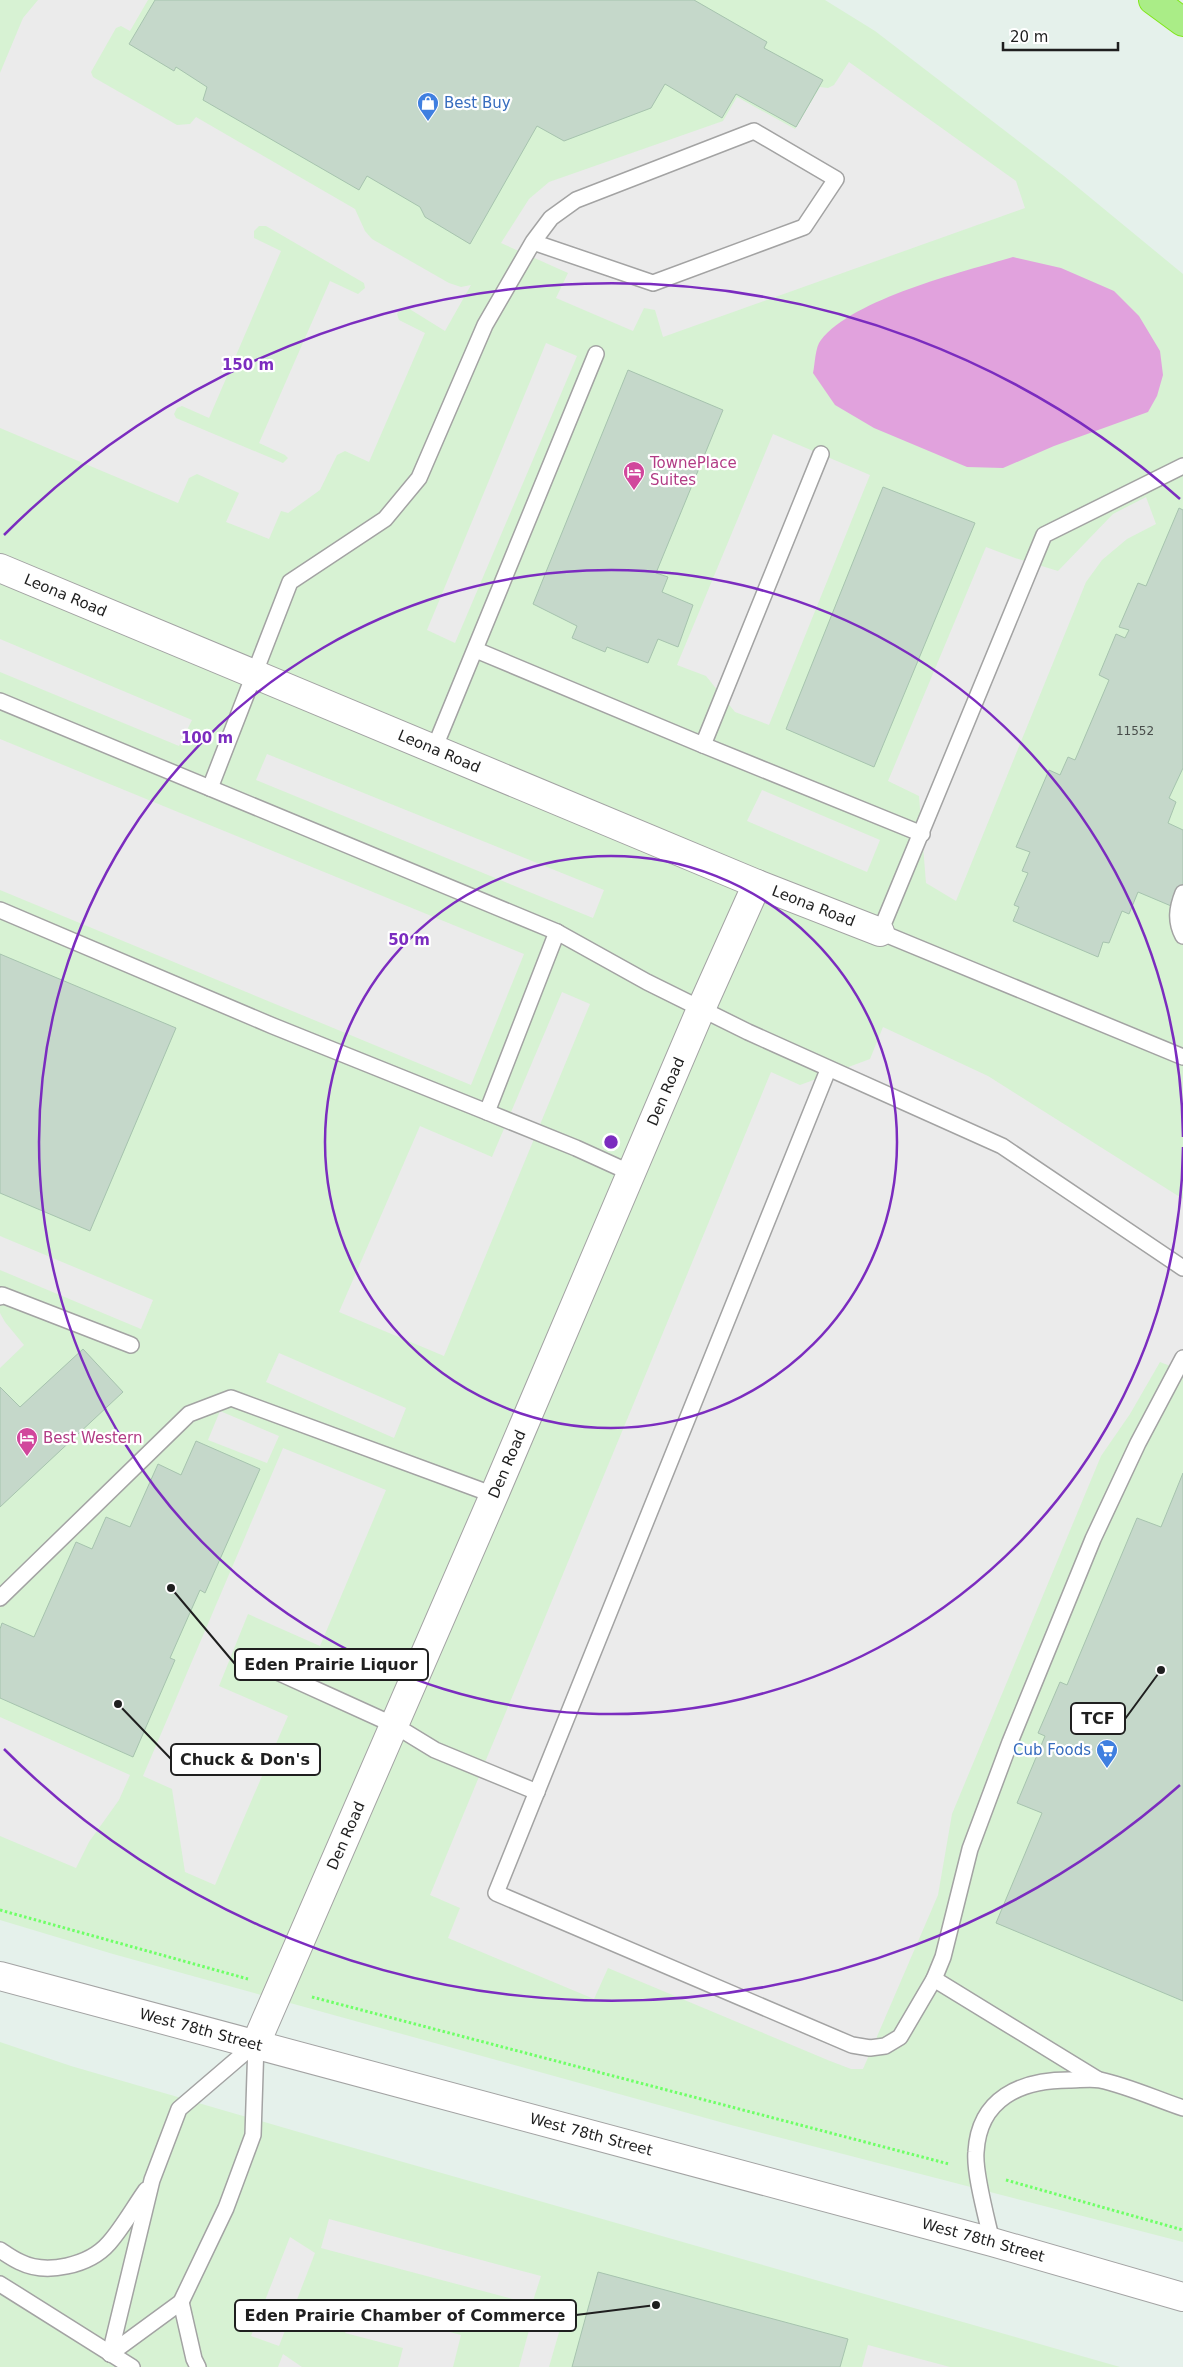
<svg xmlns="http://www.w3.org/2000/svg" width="1183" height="2367" viewBox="0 0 1183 2367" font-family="'DejaVu Sans',sans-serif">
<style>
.commercial{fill:#d7f2d3}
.parking{fill:#ebebeb;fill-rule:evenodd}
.water{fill:#e1a2dd}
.building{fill:#c5d8ca;stroke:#a6c3ae}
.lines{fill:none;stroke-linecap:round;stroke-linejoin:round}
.service-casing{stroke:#a3a3a3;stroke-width:18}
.minor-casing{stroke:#a3a3a3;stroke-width:30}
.tertiary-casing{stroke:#a3a3a3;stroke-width:30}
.motorway-casing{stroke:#80e719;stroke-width:30}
.path{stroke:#6fff67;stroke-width:3;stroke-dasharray:2.5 2.5;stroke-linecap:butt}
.service{stroke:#fff;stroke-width:15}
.minor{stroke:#fff;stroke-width:28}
.tertiary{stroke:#fff;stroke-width:28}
.motorway{stroke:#aaed87;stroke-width:28}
.ring{fill:none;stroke:#7b2cbf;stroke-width:2.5}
.labels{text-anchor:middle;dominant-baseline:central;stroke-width:4.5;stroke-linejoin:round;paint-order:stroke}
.number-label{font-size:12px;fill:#484d4a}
.shop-label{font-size:15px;fill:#366cbe;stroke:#fff;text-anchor:start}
.hotel-label{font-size:15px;fill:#b23c85;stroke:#fff;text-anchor:start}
.street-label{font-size:15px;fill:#1f1f1f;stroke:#fff}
.centre{fill:#7b2cbf;stroke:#fff;stroke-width:2.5}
.ring-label{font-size:15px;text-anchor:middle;font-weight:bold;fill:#7b2cbf;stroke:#fff;stroke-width:4.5;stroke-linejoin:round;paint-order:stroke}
.leader{fill:none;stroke:#1f1f1f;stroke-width:2}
.callout-dot{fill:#1f1f1f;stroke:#fff;stroke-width:2}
.callout{fill:#fff;stroke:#1f1f1f;stroke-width:2}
.callout-label{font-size:16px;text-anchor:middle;font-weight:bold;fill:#1f1f1f}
</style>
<rect width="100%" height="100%" fill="#e5f1eb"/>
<g class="commercial">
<polygon points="0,0 825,0 875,31 1064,176 1183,274 1183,2242 731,2125 113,1954 0,1920"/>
<polygon points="0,2042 71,2066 333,2142 1120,2367 0,2367"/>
</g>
<g class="parking">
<path d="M 38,0 L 148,0 L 130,31 L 121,26 L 116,28 L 91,72 L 93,77 L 177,125 L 190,124 L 196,117 L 355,209 L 365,231 L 372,239 L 449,283 L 461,287 L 471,285 L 445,331 L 408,308 L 401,309 L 397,314 L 399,320 L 425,333 L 369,462 L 345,451 L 337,455 L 320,490 L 288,513 L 281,511 L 269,539 L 226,522 L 239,493 L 197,474 L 189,478 L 178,503 L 0,428 L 0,73 L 23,18 ZM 259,226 L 266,226 L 364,283 L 365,288 L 358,294 L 330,281 L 259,443 L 285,455 L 288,458 L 283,463 L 176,418 L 174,414 L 177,408 L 182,406 L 209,418 L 281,251 L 254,238 L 254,231 Z"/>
<polygon points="849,62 1016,181 1025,208 663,337 655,310 644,308 633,331 556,298 568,273 501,243 529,199 549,182 723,121 737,97 795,129 820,87 828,88 834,85"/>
<polygon points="546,343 577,356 455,643 427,630"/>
<polygon points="773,434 870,475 769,725 735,712 706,676 677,665"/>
<polygon points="1146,497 1156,524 1127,539 1102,560 1086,582 956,901 926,883 919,796 888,781 986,547 1015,558 1058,571 1113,514"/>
<polygon points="0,639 192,720 179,746 0,672"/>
<polygon points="0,739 524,954 471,1085 0,890"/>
<polygon points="267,754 604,890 593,918 256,780"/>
<polygon points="762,790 880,840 867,872 747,821"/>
<polygon points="562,992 590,1004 444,1356 339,1312 420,1126 492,1157"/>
<polygon points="883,1027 988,1076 1183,1199 1183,1371 1160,1362 1130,1414 1101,1456 952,1814 938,1895 863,2069 851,2069 830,2061 608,1968 594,1999 448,1938 460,1908 430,1895 771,1072 800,1085 870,1059"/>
<polygon points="0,1236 153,1300 141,1329 0,1270"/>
<polygon points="0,1313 5,1322 24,1345 0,1368"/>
<polygon points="279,1353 406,1408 394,1438 266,1382"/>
<polygon points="220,1411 279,1436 267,1463 208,1440"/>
<polygon points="283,1448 386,1490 320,1646 248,1614 219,1686 288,1716 215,1885 185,1872 172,1789 143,1776"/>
<polygon points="0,1717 130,1775 119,1800 89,1842 76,1868 0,1836"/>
<polygon points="329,2219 541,2276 532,2304 321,2248"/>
<polygon points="290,2237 315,2253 279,2346 251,2336"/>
<polygon points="358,2307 461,2335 453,2367 398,2367 403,2348 345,2333 356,2316"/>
<polygon points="535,2308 564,2315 549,2367 519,2367"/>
<polygon points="868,2345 950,2367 862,2367"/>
<polygon points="283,2354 302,2367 278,2367"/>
</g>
<path class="water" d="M 1013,257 L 1061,268 L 1114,291 L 1139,316 L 1160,351 L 1163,375 L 1157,396 L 1148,412 L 1054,446 L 1003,468 L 967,467 L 874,428 L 835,405 L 813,373 C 815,364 815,347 821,340 C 853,299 962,272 1013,257 Z"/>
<g class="building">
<polygon points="155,0 694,0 767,42 764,48 823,80 796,127 736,94 722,118 665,84 651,108 564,141 537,126 470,244 425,217 420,207 367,176 359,190 203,100 207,87 176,67 174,71 129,44"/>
<polygon points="628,370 723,410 656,573 668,577 662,592 693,605 678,647 658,639 648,663 607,647 605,652 572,638 577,626 533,604"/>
<polygon points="883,487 975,523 874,767 786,729"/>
<polygon points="1179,508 1183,510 1183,768 1169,798 1176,802 1168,823 1183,830 1183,911 1138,892 1129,914 1122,911 1109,943 1103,942 1098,957 1013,921 1019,907 1014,905 1028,873 1022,871 1030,852 1016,847 1049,770 1060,775 1068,757 1075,760 1109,680 1099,675 1116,634 1125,638 1129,630 1119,627 1138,583 1146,586"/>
<polygon points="0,954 176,1028 90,1231 0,1193"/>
<polygon points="83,1349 123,1392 0,1507 0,1387 20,1407"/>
<polygon points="196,1441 260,1469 205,1593 200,1590 170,1658 175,1660 133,1757 0,1698 0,1629 2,1623 34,1637 76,1542 92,1549 106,1517 130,1527 158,1464 181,1475"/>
<polygon points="1183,1473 1183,2001 996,1923 1042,1813 1017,1803 1045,1736 1038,1733 1060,1682 1067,1685 1137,1518 1161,1527"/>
<polygon points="598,2272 848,2339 840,2367 572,2367"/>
</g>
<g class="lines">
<g class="service-casing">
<g id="service">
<polyline points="1183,466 1044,535 880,932 1183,1057"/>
<polyline points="476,650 703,745 821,454"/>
<polyline points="0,701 557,932 647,982 748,1032 1002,1146 1183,1268"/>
<polyline points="703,745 922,834"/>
<polyline points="434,749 596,354"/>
<polyline points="210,788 290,582 385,519 419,478 485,325 533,242 653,283 804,227 836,179 754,131 576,200 551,218 533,242"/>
<path d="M 1183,893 C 1177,908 1175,921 1183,936"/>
<polyline points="0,910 273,1026 487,1112 557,932"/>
<polyline points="828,1070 496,1893 852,2045 870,2048 885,2046 900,2037 934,1979 943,1957 970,1849 1010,1742 1093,1539 1138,1443 1183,1358"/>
<polyline points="487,1112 576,1148 631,1173"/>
<polyline points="0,1297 2,1295 131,1345"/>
<polyline points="0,1598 189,1414 231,1398 494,1495"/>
<polyline points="253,1661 394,1725 435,1750 537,1792"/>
<polyline points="934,1979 1097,2079"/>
<path d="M 992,2242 C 987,2219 974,2173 976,2152 C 979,2098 1021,2080 1069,2080 C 1079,2080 1091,2078 1100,2080 C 1128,2086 1156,2099 1183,2108"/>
<path d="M 0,2250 C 6,2254 13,2259 20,2262 C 46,2275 89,2266 109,2243 C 123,2227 134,2207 146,2190"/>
<polyline points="0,2284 132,2367"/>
<polyline points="181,2302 194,2359 198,2367"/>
<polyline points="110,2354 181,2302 226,2208 253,2135 256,2043"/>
<polyline points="110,2354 152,2180 179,2109 256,2043"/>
</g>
</g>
<g class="minor-casing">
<g id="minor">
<path id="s1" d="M 0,568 L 757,884 L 880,932"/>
<path id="s2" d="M 256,2043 L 494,1495 L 701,1009 L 757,884"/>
</g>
</g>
<g class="tertiary-casing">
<g id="tertiary">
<path id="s3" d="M 0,1976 L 992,2242 L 1183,2297"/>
</g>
</g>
<g class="motorway-casing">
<polyline id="motorway" points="1153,0 1183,22"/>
</g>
<g class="path">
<polyline points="0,1910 248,1979"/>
<polyline points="312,1997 949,2164"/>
<polyline points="1006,2180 1183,2230"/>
</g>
<use href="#service" class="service"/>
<use href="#minor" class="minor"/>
<use href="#tertiary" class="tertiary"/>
<use href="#motorway" class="motorway"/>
</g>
<g class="ring">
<circle cx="611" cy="1142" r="286"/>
<path d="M1183 1147A572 572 0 1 1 1183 1137"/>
<path d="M1180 1785A858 858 0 0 1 4 1749M4 535A858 858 0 0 1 1180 499"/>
</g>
<defs>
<g id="shop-pin" transform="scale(1.125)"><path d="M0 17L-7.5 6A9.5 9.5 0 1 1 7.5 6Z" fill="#3f7fe0" stroke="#fff"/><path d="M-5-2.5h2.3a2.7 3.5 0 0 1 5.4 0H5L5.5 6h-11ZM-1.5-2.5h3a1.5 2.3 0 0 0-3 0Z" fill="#fff"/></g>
<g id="hotel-pin" transform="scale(1.125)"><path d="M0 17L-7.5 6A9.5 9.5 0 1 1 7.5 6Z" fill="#d1479c" stroke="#fff"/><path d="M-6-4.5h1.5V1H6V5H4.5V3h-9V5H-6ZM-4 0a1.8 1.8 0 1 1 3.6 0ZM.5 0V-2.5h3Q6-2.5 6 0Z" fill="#fff"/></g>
<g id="supermarket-pin" transform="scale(1.125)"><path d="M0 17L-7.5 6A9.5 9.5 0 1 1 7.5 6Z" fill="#3f7fe0" stroke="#fff"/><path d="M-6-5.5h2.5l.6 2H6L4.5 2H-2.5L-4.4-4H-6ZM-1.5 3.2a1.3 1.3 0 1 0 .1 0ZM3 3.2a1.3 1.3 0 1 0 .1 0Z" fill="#fff"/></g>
</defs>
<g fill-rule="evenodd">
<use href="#shop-pin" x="428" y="103"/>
<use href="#hotel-pin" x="634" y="472"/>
<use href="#hotel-pin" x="27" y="1438"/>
<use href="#supermarket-pin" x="1107" y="1750"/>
</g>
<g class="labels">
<g class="number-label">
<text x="1135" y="731">11552</text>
</g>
<g class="shop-label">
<text x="444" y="103">Best Buy</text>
<text x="1091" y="1750" text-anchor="end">Cub Foods</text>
</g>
<g class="hotel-label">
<text x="650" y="463">TownePlace<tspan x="650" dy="17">Suites</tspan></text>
<text x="43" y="1438">Best Western</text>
</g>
<g class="street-label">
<text stroke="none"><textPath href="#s1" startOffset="71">Leona Road</textPath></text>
<text stroke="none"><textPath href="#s1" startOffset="476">Leona Road</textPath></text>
<text stroke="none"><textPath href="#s1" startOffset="881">Leona Road</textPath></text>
<text stroke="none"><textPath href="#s2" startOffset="1036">Den Road</textPath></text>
<text stroke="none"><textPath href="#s2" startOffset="631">Den Road</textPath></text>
<text stroke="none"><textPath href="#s2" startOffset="226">Den Road</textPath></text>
<text stroke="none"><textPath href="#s3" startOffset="208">West 78th Street</textPath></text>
<text stroke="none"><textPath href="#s3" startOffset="612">West 78th Street</textPath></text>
<text stroke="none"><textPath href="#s3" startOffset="1018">West 78th Street</textPath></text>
</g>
</g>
<circle cx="611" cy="1142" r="8" class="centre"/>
<g class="ring-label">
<text x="248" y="370">150 m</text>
<text x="207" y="743">100 m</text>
<text x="409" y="945">50 m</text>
</g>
<path class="leader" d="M171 1588L235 1664M1161 1670L1125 1719M118 1704L171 1759M656 2305L576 2315"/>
<g class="callout-dot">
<circle cx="171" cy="1588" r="5"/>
<circle cx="1161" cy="1670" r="5"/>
<circle cx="118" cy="1704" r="5"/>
<circle cx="656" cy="2305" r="5"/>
</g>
<g class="callout">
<rect x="235" y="1649" width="193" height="31" rx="5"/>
<rect x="1071" y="1703" width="54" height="31" rx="5"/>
<rect x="171" y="1744" width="149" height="31" rx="5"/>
<rect x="235" y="2300" width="341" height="31" rx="5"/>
</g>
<g class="callout-label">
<text x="331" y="1670">Eden Prairie Liquor</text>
<text x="1098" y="1724">TCF</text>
<text x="245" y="1765">Chuck &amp; Don's</text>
<text x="405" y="2321">Eden Prairie Chamber of Commerce</text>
</g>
<path d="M1003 42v8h115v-8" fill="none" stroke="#1f1f1f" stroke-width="2.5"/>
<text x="1010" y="42" font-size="15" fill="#1f1f1f" stroke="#ffffff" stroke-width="4" paint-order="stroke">20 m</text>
</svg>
